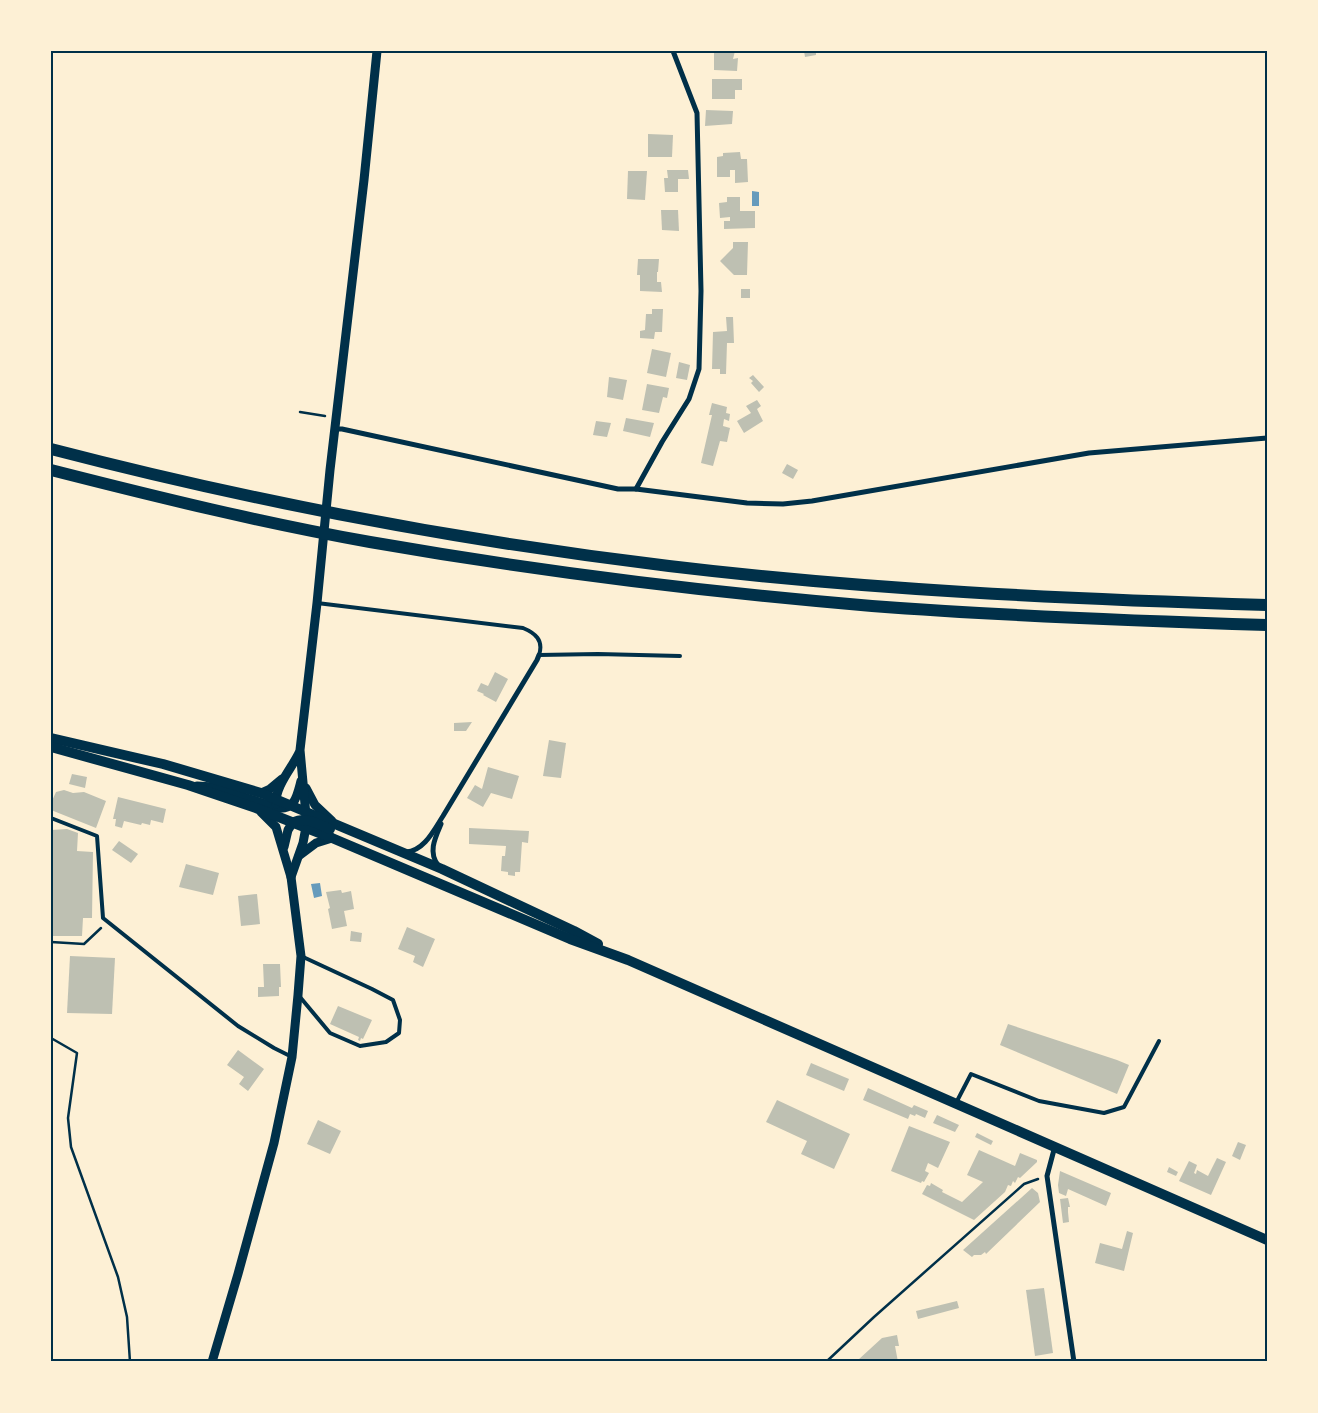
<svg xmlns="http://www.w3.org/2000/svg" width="1318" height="1413" viewBox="0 0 1318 1413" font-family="'Fira Sans Condensed',sans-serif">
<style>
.water{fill:#669bbc}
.building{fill:#bec0b2}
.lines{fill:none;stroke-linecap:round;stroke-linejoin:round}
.path{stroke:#003049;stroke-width:2.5}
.service{stroke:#003049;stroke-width:4}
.minor{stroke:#003049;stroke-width:5}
.tertiary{stroke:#003049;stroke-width:9}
.secondary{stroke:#003049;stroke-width:10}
.trunk{stroke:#003049;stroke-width:12}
.neatline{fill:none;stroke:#003049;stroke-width:2}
</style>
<rect width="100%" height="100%" fill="#fdf0d5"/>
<g class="water">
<polygon points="752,191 759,192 759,206 752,206"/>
<polygon points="320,883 322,896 314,898 311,884"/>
</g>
<g class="building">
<polygon points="714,51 735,51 733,59 738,58 737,71 714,70"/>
<polygon points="804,51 816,51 816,55 805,57"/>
<polygon points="712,79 742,79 742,90 735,90 735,99 712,99"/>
<polygon points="706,110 733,111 732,124 705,126"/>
<polygon points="648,134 673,135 672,157 648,157"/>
<polygon points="740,152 741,159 747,159 748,182 735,183 735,170 730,170 730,177 717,177 717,157 723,156 723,153"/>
<polygon points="667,170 688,170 689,179 678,179 678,192 665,192 664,178 668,178"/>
<polygon points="628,171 647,171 645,200 627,199"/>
<polygon points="727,197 740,197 740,211 755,211 755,228 724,229 724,221 730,221 730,217 720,218 719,203 727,202"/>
<polygon points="661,210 678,210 679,231 662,230"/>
<polygon points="733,242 748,242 747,275 734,275 720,261 733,248"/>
<polygon points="638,259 659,259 658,272 657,272 657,282 661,282 662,292 640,291 640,275 637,275"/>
<rect x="741" y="289" width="9" height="9"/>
<polygon points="652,309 663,309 662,332 655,332 654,339 640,338 640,331 645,330 646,314 652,314"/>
<polygon points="726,317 733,317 734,343 727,343 726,374 720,374 720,369 712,369 713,332 727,331"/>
<polygon points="652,349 671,353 666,377 647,373"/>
<polygon points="679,362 690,365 687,380 676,378"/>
<polygon points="753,375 764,387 759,392 751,383 753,381 749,378"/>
<polygon points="609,377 627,380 623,400 607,397"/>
<polygon points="647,384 669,388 667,398 663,397 659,413 642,410"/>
<polygon points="757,400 761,406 757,409 763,421 744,433 737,421 751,413 746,406"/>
<polygon points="712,403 727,407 726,413 730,414 729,421 724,419 723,426 730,428 727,442 720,441 713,466 701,463 712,415 709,415"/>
<polygon points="626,418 654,423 650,437 623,431"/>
<polygon points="596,421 611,423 607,437 593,435"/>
<polygon points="787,464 798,470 793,479 782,473"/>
<polygon points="495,672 508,679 496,702 483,695 484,694 477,691 481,683 488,686"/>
<polygon points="472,722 466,731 454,731 454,723"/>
<polygon points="549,740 566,743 561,778 543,776"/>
<polygon points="488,767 519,776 512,799 491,793 483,807 467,798 475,785 482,789"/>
<polygon points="72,774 87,777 85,788 69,784"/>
<polygon points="64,790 73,793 84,792 106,801 96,828 51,810 51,803 56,792"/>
<polygon points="118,797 166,809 163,823 151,820 150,825 142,823 141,825 124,821 122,828 115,826 116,819 113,819"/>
<polygon points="469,828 529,831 528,843 522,842 520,872 515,872 515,876 508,875 508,872 501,871 502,856 505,856 506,846 469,844"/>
<polygon points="67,829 78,833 77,851 93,852 92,918 83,918 82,936 51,936 51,830"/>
<polygon points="119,841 138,854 131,863 112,850"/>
<polygon points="186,864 219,873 213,895 179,887"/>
<polygon points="341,890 342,893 351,891 354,909 344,911 347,926 332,929 328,909 330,908 326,892"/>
<polygon points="257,894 260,924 241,926 238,896"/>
<polygon points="407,927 435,939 423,967 413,962 415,956 398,949"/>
<polygon points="351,931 362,933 361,942 350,941"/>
<polygon points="70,956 115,958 112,1014 67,1013"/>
<polygon points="263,964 280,964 281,987 279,987 279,996 258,997 258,987 264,987"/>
<polygon points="338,1006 372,1020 363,1039 361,1038 360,1041 358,1040 359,1037 330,1024"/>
<polygon points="1008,1024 1117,1060 1129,1065 1117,1094 1000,1045"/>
<polygon points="238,1050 264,1069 248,1091 239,1084 244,1077 227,1065"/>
<polygon points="811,1063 849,1079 844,1091 806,1075"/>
<polygon points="868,1088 912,1108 914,1105 928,1111 925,1118 916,1114 915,1116 910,1114 908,1119 863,1100"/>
<polygon points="777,1100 850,1134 834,1169 801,1154 807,1141 766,1122"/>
<polygon points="937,1115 959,1125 955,1132 933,1123"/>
<polygon points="318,1120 341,1131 330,1154 307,1144"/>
<polygon points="909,1126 950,1142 938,1168 928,1163 925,1171 929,1173 924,1182 922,1181 921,1183 891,1171"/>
<polygon points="977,1133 993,1141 991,1145 975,1137"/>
<polygon points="1238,1142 1246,1145 1240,1160 1232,1156"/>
<polygon points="979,1150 1015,1166 1020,1153 1037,1160 1037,1162 1020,1178 1018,1177 1015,1183 1013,1181 1011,1186 1008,1185 1005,1192 974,1220 922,1194 927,1185 930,1186 931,1183 943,1190 942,1192 962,1202 983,1182 967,1175"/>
<polygon points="1217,1158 1226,1162 1211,1195 1179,1181 1189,1161 1197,1165 1194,1173 1196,1174 1197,1170 1208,1176"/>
<polygon points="1169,1167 1178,1172 1176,1176 1167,1172"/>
<polygon points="1060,1171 1111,1193 1106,1206 1068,1189 1066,1196 1059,1193 1058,1185"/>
<polygon points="1032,1188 1038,1193 1040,1202 986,1254 985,1252 981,1255 974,1255 972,1257 963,1250"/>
<polygon points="1068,1198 1070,1207 1068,1207 1068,1212 1069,1222 1063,1223 1060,1199"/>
<polygon points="1127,1231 1133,1233 1124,1271 1095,1263 1100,1243 1122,1249"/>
<polygon points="1044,1288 1053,1353 1035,1356 1026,1290"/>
<polygon points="957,1301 959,1308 918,1319 916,1311"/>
<polygon points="897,1335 899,1346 895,1346 898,1362 858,1362 858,1360 882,1338"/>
</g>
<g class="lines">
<g class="path">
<polyline points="300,412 325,416"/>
<polyline points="51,942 84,944 101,928"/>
<polyline points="51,1038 77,1053 68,1118 71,1147 118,1277 127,1317 130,1362"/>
<polyline points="826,1362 874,1317 1024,1184 1038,1179"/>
</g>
<g class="service">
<path d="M 317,603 L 523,628 C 535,633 544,640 539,655 L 598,654 L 680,656"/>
<polyline points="51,818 97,836 103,918 238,1026 274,1048 292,1057"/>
<polyline points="300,997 330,1033 360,1046 386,1042 399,1033 400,1020 393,1000 372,989 301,956"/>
<polyline points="956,1103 971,1074 1039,1101 1104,1113 1124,1107 1159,1041"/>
</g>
<g class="minor">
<polyline points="335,429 342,429 618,489 636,489 747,503 783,504 812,501 1089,453 1267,438"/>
<polyline points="636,489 662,442 689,399 699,369 701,291 697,113 673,51"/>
<path d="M 406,852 C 424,851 434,830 443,816 L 537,660 L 539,655"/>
<path d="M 438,865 C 428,852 435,838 441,824"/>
<polyline points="1055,1146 1047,1176 1074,1362"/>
</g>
<g class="tertiary">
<path d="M 197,786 L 214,787 L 277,808 C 295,810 297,796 301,781"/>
<polyline points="306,788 315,805 332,821"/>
<polyline points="261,793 270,789 282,779"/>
<path d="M 276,804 C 275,786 292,768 299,753"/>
<polyline points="284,847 288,830 293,822"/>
<polyline points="300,855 316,843 332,838"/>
<polyline points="291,877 303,843 306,827 306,815 300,750 317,603 330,470 364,180 377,51"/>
<polyline points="212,1362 238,1274 274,1143 292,1057 298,995 301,956 291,877 276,827 261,812"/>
</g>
<g class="secondary">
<polyline points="51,738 163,764 261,793 442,869 574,931 598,944"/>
<polyline points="51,747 188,785 256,808 332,838 570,939 628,960 1267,1240"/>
<path d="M 294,822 C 306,816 319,825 330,829"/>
</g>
<g class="trunk">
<path d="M 51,449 C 255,502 461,541 669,566 C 868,590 1067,599 1267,605"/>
<path d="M 51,470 C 157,497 263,523 370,542 C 536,571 704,592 872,606 C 1004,616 1135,621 1267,625"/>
</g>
</g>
<rect width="1318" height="1413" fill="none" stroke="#fdf0d5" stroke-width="105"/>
<rect x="52" y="52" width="1214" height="1308" class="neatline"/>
</svg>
